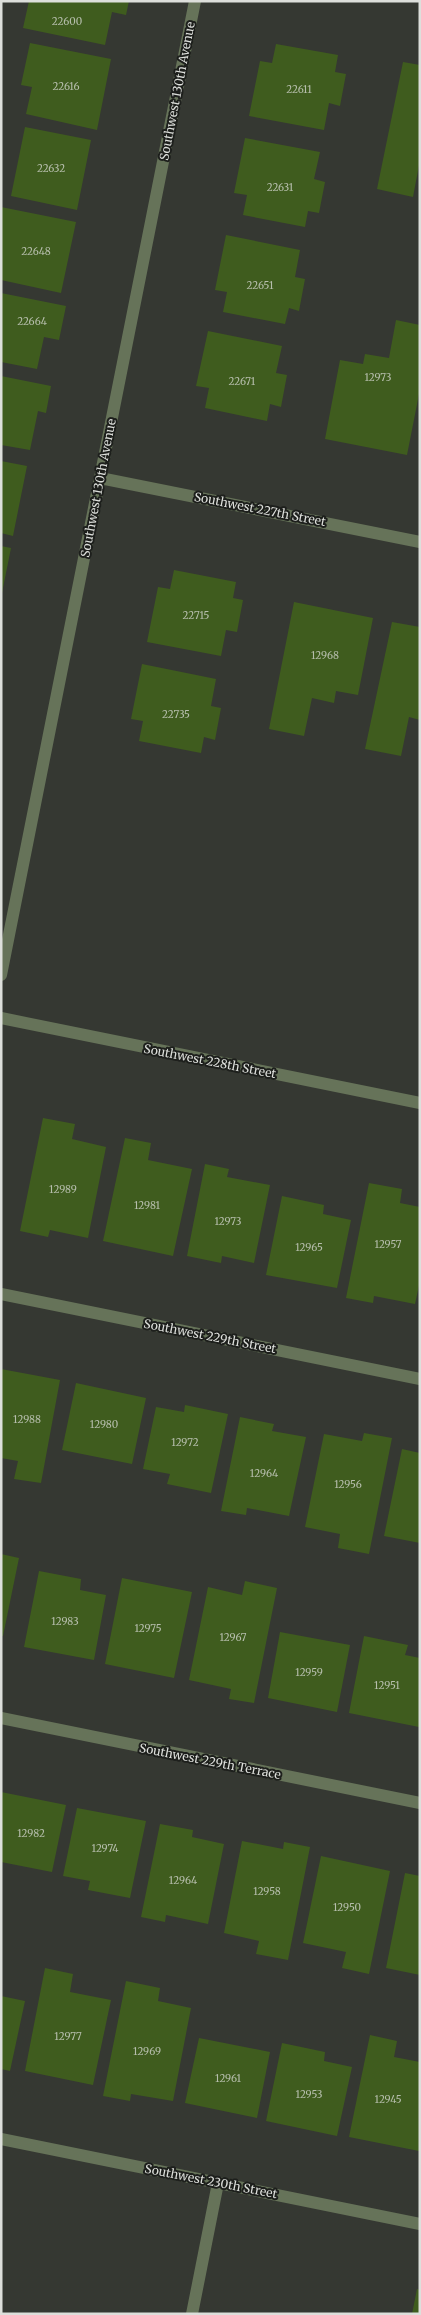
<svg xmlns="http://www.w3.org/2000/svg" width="421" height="2315" viewBox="0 0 421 2315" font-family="Merriweather,serif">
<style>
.building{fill:#3f5c1e}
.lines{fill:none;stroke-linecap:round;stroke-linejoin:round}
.minor{stroke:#667359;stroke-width:12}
.labels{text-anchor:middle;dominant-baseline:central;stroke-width:4;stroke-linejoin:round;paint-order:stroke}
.number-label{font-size:10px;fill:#b6beac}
.street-label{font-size:12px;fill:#dddfdb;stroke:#1d1f1c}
</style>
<rect width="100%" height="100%" fill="#353832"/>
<g class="building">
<polygon points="29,1 129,1 126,15 112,12 105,45 23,28"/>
<polygon points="30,43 111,59 97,130 26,114 32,87 21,85"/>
<polygon points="276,44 338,55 335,72 346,74 340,106 329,103 324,130 249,116 260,61 272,63"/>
<polygon points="403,62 420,65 420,160 413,197 377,189"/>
<polygon points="25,127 91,140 77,210 11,196"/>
<polygon points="245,138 320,152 314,179 325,182 319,213 308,211 305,227 243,215 247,195 234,193"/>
<polygon points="1,207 76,222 61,293 1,280"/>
<polygon points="226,235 300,250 295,277 305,279 299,311 289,308 285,324 223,312 227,292 215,290"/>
<polygon points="1,293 66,306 59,340 44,337 37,369 1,362"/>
<polygon points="396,320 420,325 420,389 407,455 325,439 340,360 363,364 365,354 389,358"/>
<polygon points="208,331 282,346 276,373 287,375 281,407 270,404 267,421 205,408 209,388 196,386"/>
<polygon points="1,376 51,386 46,413 38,411 30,450 1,445"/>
<polygon points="1,461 27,466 13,536 1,533"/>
<polygon points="1,546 11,548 2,593 1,593"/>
<polygon points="174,570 236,582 233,598 243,600 237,632 226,630 221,656 147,642 158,587 170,589"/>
<polygon points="294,602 373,618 358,695 336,691 334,703 312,698 304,736 269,729"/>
<polygon points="392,622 420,627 420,720 409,717 401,756 365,749"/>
<polygon points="142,664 216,679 211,706 221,708 215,740 204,737 201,753 139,741 143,721 131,719"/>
<polygon points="43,1118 75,1124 72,1139 106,1147 88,1238 50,1230 48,1237 20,1231"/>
<polygon points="125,1138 151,1143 148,1160 192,1169 173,1256 103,1241"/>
<polygon points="205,1164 229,1169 227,1177 270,1185 254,1263 222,1256 221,1263 187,1256"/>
<polygon points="369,1183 402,1189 400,1203 420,1207 420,1281 415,1304 374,1296 373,1303 346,1298"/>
<polygon points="282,1196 324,1205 323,1214 351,1220 337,1288 266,1275"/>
<polygon points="1,1369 60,1380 41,1483 14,1479 18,1461 1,1458"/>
<polygon points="76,1383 146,1398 132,1464 62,1450"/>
<polygon points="185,1405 228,1414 211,1493 167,1484 170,1474 143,1469 156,1407 184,1412"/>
<polygon points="240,1417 274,1424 272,1431 306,1437 289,1516 247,1508 246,1515 221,1511"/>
<polygon points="364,1433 392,1438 369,1554 338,1548 340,1534 305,1527 324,1434 362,1441"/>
<polygon points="402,1449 420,1453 420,1543 384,1536"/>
<polygon points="1,1554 19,1558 3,1636 1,1636"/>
<polygon points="39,1571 81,1579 80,1590 106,1595 94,1660 24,1647"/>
<polygon points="122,1578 192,1592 174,1678 105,1664"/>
<polygon points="245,1581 277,1588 254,1703 229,1699 231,1689 189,1680 208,1587 242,1595"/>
<polygon points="280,1632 350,1645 337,1712 268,1698"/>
<polygon points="364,1636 408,1645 405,1655 420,1658 419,1727 349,1713"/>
<polygon points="1,1792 66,1805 52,1872 1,1862"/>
<polygon points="77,1808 146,1821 130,1898 88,1890 90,1881 63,1876"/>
<polygon points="160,1824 193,1830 192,1837 224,1844 208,1924 166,1915 165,1922 141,1917"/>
<polygon points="242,1841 283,1849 284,1842 310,1847 288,1960 256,1954 259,1941 224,1933"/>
<polygon points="321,1856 390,1871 369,1974 342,1968 346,1952 303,1943"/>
<polygon points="405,1873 420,1876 420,1975 386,1968"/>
<polygon points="45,1968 73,1974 70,1992 111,2000 93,2085 25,2071"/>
<polygon points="126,1981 160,1988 158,2001 191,2008 173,2101 131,2094 130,2101 103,2096"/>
<polygon points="1,1996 25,2001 10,2071 1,2069"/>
<polygon points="370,2035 397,2041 394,2057 420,2062 419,2151 349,2137"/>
<polygon points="199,2038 270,2052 257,2118 185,2103"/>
<polygon points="282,2043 325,2052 324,2061 352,2067 337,2136 266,2121"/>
<polygon points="417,2289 420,2290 420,2314 412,2314"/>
</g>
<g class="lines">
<g class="minor">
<polyline points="100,478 420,542"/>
<polyline points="1,975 195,1"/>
<polyline points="1,1018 420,1103"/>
<polyline points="1,1294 420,1379"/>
<polyline points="1,1718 420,1803"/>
<polyline points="1,2139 420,2224"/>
<polyline points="192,2314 218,2183"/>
</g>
</g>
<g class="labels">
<g class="number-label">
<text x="67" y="21">22600</text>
<text x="66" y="86">22616</text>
<text x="299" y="89">22611</text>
<text x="51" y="168">22632</text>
<text x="280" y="187">22631</text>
<text x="36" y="251">22648</text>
<text x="260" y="285">22651</text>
<text x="32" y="321">22664</text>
<text x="378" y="377">12973</text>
<text x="242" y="381">22671</text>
<text x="196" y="615">22715</text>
<text x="325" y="655">12968</text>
<text x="176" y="714">22735</text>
<text x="63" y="1189">12989</text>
<text x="147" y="1205">12981</text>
<text x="228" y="1221">12973</text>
<text x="388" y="1244">12957</text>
<text x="309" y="1247">12965</text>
<text x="27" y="1419">12988</text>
<text x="104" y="1424">12980</text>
<text x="185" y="1442">12972</text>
<text x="264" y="1473">12964</text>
<text x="348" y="1484">12956</text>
<text x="65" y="1621">12983</text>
<text x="148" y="1628">12975</text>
<text x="233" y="1637">12967</text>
<text x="309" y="1672">12959</text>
<text x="387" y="1685">12951</text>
<text x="31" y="1833">12982</text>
<text x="105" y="1848">12974</text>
<text x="183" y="1880">12964</text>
<text x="267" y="1891">12958</text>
<text x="347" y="1907">12950</text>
<text x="68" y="2036">12977</text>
<text x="147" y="2051">12969</text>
<text x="228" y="2078">12961</text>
<text x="309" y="2094">12953</text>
<text x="388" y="2099">12945</text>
</g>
<g class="street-label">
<text transform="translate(177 91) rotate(-79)">Southwest 130th Avenue</text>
<text transform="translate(98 488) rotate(-79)">Southwest 130th Avenue</text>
<text transform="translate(260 509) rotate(11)">Southwest 227th Street</text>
<text transform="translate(210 1061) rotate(11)">Southwest 228th Street</text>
<text transform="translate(210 1336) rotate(11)">Southwest 229th Street</text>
<text transform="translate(210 1761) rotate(11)">Southwest 229th Terrace</text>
<text transform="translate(211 2181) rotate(11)">Southwest 230th Street</text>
</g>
</g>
<rect width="421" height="2315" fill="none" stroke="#dddfdb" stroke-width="5"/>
</svg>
